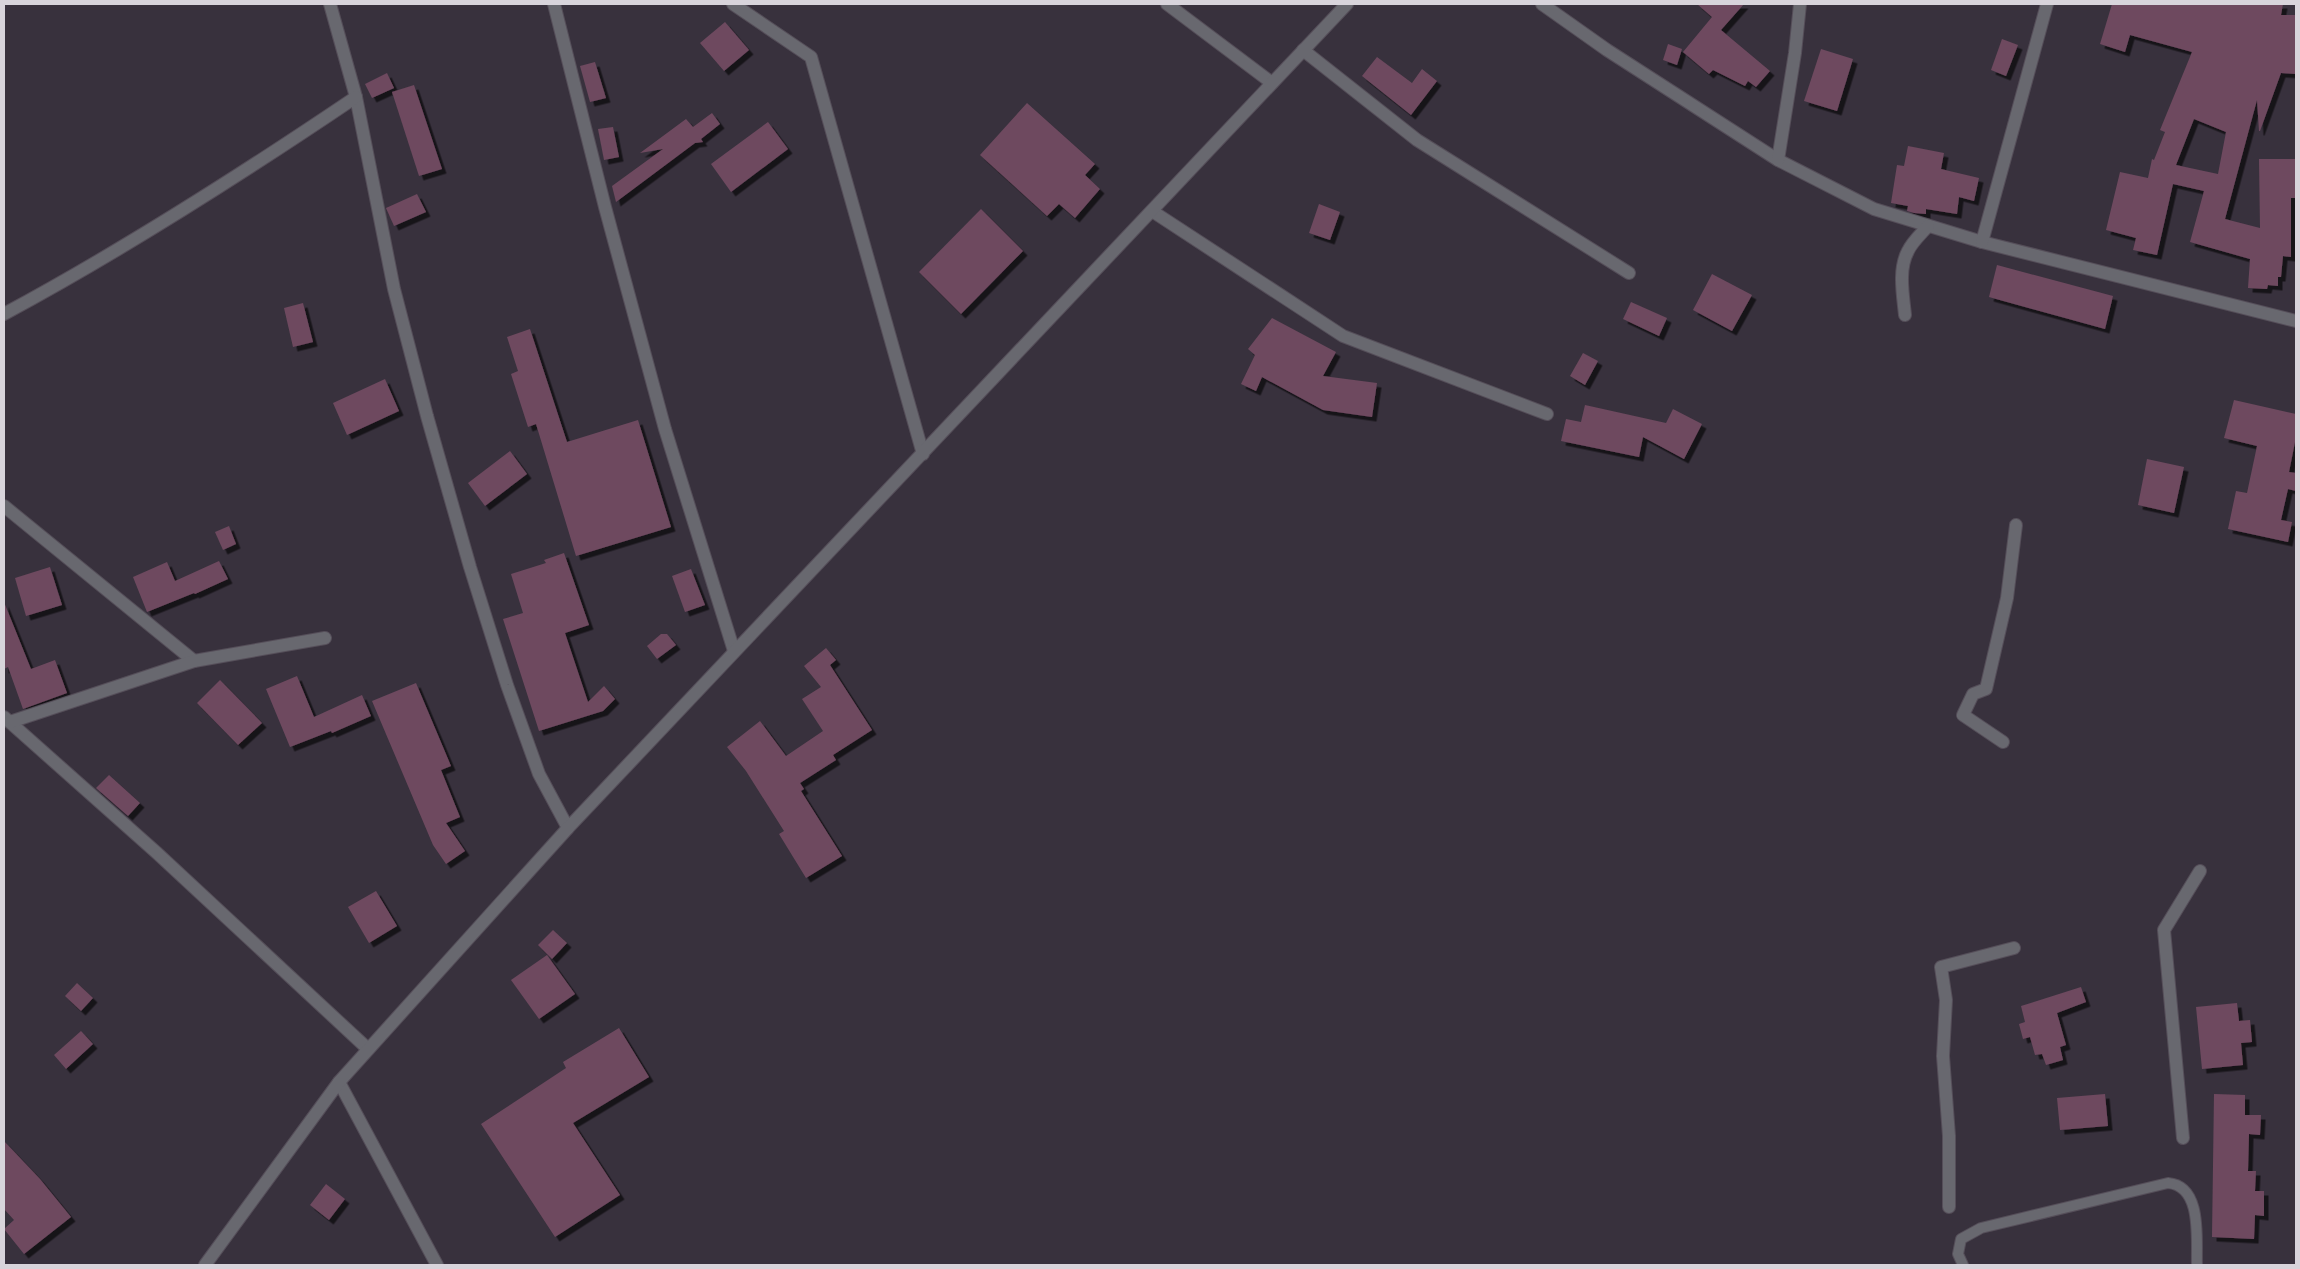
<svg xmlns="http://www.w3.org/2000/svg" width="2300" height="1269" viewBox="0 0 2300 1269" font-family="'IBM Plex Sans',sans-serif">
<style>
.building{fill:#6e495f;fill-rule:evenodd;filter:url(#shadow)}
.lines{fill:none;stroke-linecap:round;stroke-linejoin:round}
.service-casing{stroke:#554e59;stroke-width:12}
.minor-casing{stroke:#554e59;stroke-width:14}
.service{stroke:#68686f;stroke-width:10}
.minor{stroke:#68686f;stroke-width:12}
</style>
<defs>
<filter id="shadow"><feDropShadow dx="4.5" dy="4.5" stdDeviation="0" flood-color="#0009"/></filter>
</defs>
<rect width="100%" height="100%" fill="#38313d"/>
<g class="building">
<polygon points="1697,4 1744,4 1721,30 1770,71 1756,87 1748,81 1745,86 1713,70 1709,74 1683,52 1712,17"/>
<path d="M 2112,4 L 2283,4 L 2281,15 L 2296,15 L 2296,74 L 2281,73 L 2260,131 L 2259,131 L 2257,100 L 2225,219 L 2260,228 L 2259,159 L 2296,159 L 2296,198 L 2291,198 L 2291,257 L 2283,256 L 2281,277 L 2278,277 L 2278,286 L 2268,285 L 2267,289 L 2248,288 L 2250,259 L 2190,242 L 2204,191 L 2173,184 L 2157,255 L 2133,250 L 2136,238 L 2106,230 L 2120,172 L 2148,178 L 2152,159 L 2154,160 L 2165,132 L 2160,130 L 2192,52 L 2130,35 L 2125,52 L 2100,44 ZM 2194,119 L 2226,132 L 2218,174 L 2176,165 Z"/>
<polygon points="725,22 749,50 724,71 700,43"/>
<polygon points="2002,39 2018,45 2006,76 1991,70"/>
<polygon points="1668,44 1682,49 1677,65 1663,60"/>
<polygon points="1821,49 1853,59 1837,111 1804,101"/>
<polygon points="1377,57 1412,83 1422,69 1437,81 1411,115 1362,76"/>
<polygon points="595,62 606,98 590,102 580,66"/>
<polygon points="387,73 394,88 372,98 365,84"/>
<polygon points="414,85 442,169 419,176 392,92"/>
<polygon points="1027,103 1095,164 1085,175 1100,189 1075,218 1059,204 1047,216 980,155"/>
<polygon points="712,113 720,124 701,139 703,142 695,143 616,202 612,186 663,149 640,153 686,119 693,127"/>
<polygon points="768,122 788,149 731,192 711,164"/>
<polygon points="613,127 619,157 604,160 598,129"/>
<polygon points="1908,146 1944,153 1941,169 1979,178 1974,201 1959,197 1957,214 1926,209 1926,214 1914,213 1907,211 1908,206 1891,203 1897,165 1904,166"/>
<polygon points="417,194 426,212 394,226 386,208"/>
<polygon points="1319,204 1340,212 1330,240 1309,233"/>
<polygon points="981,209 1023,251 961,314 919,272"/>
<polygon points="1997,265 2113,296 2105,329 1989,297"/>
<polygon points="1712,274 1752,295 1732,331 1693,310"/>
<polygon points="1631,302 1667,318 1659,336 1623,319"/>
<polygon points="303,303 313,342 293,347 284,308"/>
<polygon points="1272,318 1336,352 1323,376 1377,383 1372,417 1323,410 1262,377 1256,391 1241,384 1255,355 1248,349"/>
<polygon points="530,329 567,442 638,420 671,527 576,556 536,424 528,427 511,374 518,371 507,337"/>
<polygon points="1583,353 1598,361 1585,385 1570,376"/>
<polygon points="385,379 399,411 347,435 333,403"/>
<polygon points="2234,400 2296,414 2296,437 2289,472 2296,473 2296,491 2288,489 2281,520 2292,522 2288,542 2228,529 2236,491 2247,493 2257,446 2224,438"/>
<polygon points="1585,405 1666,423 1673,409 1702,424 1684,459 1643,437 1639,457 1561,441 1566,419 1581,422"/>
<polygon points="510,451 527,474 485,506 468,483"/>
<polygon points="2147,459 2184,467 2174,513 2138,505"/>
<polygon points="229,526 236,544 223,550 215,532"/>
<polygon points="564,553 589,625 565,633 588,702 604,686 615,699 603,711 539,731 503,619 523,613 511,574 546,563 544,560"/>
<polygon points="219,561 228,579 195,594 194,593 147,612 133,577 167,562 175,581"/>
<polygon points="50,567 62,605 26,616 15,578"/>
<polygon points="691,569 705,605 685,612 672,576"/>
<polygon points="4,602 31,669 55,660 67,693 23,709 8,667 4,669"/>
<polygon points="661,634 667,634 676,645 657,659 647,646"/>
<polygon points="826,648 836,660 830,665 872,730 833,755 836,760 800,783 804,789 801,791 842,856 806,878 779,834 784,831 746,771 727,747 760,721 786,756 823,731 802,699 821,687 804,666"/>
<polygon points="297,676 314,717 362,695 371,716 332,733 331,731 290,747 266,689"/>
<polygon points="220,680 262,723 238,745 197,703"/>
<polygon points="416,683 451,766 441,770 460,817 446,823 465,851 446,864 433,845 372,701"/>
<polygon points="109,775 140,803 128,816 96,788"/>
<polygon points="376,891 397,926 369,943 348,907"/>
<polygon points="553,930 567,943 552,959 538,945"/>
<polygon points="547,955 575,994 539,1019 511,980"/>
<polygon points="77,983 93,998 81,1011 65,996"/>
<polygon points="2081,987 2086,1002 2057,1013 2066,1045 2060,1047 2063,1060 2046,1065 2042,1054 2035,1055 2030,1037 2023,1039 2019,1024 2025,1022 2021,1006"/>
<polygon points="2237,1003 2239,1021 2250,1020 2252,1042 2241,1043 2243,1065 2202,1069 2196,1007"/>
<polygon points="619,1028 649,1077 573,1123 620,1195 555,1237 481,1124 566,1068 563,1062"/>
<polygon points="81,1031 93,1044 66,1069 54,1055"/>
<polygon points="2105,1094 2108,1126 2060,1130 2057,1098"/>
<polygon points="2214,1094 2245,1095 2245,1115 2261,1115 2260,1135 2249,1134 2248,1171 2256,1171 2255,1191 2264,1191 2264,1216 2255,1215 2254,1239 2212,1237"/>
<polygon points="4,1141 40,1179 71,1217 24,1254 4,1229 14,1220 4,1209"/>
<polygon points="326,1184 345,1199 329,1220 310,1205"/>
</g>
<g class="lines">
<g class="service-casing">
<path id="service" d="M 1963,1265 L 1958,1254 L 1961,1239 L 1981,1228 L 2168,1183 C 2203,1186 2196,1240 2197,1265"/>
</g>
<g class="minor-casing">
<g id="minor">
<polyline points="330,4 356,97 394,289 427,416 470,567 507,685 539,774 568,828"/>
<polyline points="554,4 605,207 665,429 734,651"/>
<polyline points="733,4 811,57 923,454"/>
<polyline points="1167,4 1272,83"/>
<polyline points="1542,4 1607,50 1778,160 1874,209 1982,242 2296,321"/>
<polyline points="1303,50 1417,140 1629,273"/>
<polyline points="1778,160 1795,53 1800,4"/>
<polyline points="1152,211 1343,336 1547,414"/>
<polyline points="1982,242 2047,4"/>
<path d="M 4,314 C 125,249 242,174 356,97"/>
<path d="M 1905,315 C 1903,295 1898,269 1908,251 C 1912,242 1921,234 1928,226"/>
<polyline points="4,506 194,661"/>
<polyline points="4,717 157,853 368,1049"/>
<polyline points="10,722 194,661 325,638"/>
<polyline points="2003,742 1963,715 1973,694 1986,689 2007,598 2016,525"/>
<polyline points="339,1082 437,1265"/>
<polyline points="2183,1138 2164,930 2200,871"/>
<polyline points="1949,1207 1949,1136 1943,1056 1946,1000 1941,967 2014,948"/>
<polyline points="205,1265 339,1082 568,828 1347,4"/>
</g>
</g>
<use href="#service" class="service"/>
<use href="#minor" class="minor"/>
</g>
<rect width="2300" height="1269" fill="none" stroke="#d8d4db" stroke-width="10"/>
</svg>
